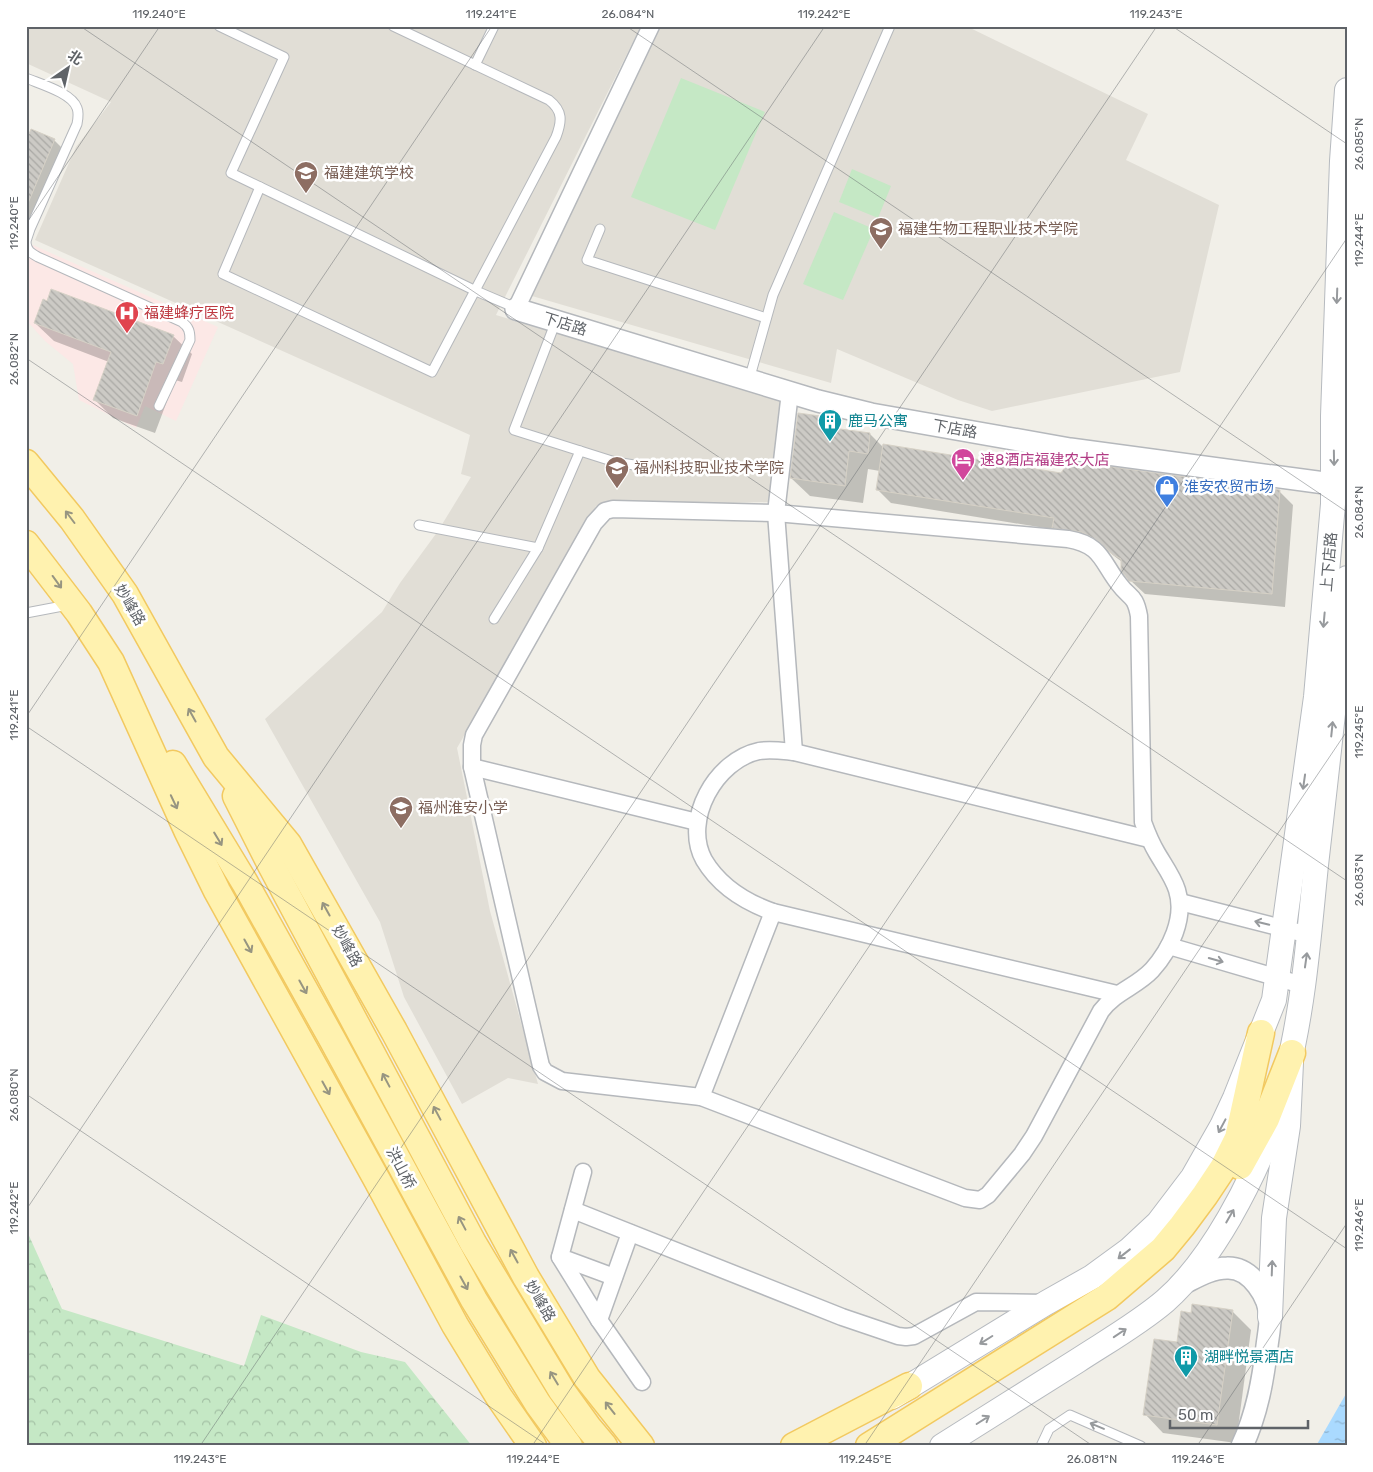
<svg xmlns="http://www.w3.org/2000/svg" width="1373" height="1472" viewBox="0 0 1373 1472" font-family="Rubik,'Noto Sans SC',sans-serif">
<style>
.education{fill:#e1ded6}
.medical{fill:#fce8e6}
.forest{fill:url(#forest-crowns)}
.green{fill:#c5e8c5}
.water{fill:url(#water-ripples)}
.shadow{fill:#0003}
.building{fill:url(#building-back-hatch);stroke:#d6d1c6}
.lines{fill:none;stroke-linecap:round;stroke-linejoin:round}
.service-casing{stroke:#b5b8bc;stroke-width:11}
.minor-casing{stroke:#b5b8bc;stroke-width:19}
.tertiary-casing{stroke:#b5b8bc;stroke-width:24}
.secondary-casing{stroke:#b6babf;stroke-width:26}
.primary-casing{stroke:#f2c960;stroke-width:29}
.service{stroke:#fff;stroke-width:9}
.minor{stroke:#fff;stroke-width:16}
.tertiary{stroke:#fff;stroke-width:21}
.secondary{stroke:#fff;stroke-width:24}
.primary{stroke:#fff2af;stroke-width:26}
.oneway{stroke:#979a9d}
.oneway2{stroke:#979581}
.ticks{fill:none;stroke:#5f6368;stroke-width:1;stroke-opacity:0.45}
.labels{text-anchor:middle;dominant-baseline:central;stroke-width:5;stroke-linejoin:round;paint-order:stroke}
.education-label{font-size:15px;fill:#785e54;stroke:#fff;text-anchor:start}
.health-label{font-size:15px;fill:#be3a42;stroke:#fff;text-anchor:start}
.street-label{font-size:15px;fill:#5f6368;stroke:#fff}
.culture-label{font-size:15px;fill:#0d838f;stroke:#fff;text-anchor:start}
.hotel-label{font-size:15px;fill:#b23c85;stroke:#fff;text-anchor:start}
.shop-label{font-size:15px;fill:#366cbe;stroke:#fff;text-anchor:start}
.neatline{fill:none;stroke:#5f6368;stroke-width:2}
.ticks-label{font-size:12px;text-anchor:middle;fill:#5f6368}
</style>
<defs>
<pattern id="forest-crowns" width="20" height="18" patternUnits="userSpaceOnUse" patternTransform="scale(1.25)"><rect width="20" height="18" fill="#c5e8c5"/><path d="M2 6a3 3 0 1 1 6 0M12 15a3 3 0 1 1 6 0" fill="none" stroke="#a3c0a4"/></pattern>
<pattern id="water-ripples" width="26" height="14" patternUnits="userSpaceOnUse" patternTransform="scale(1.25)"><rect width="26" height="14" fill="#aadaff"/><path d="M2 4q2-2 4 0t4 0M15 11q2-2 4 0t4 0" fill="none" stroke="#8eb4d2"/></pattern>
<pattern id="building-back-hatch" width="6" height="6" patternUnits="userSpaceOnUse" patternTransform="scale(1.25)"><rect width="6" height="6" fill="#cccac5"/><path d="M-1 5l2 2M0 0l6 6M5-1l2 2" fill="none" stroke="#a9a8a4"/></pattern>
</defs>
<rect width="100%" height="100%" fill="#f1efe8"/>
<g class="education">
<polygon points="26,26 641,26 496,315 780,400 769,502 596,506 457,748 490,911 538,1084 508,1078 462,1104 404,997 380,922 265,719 382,612 400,583 438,531 471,477 461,474 470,435 35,240 76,147 111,102 26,63"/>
<polygon points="659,26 966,26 1148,114 1126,160 1219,205 1180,372 992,411 958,400 837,349 831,383 532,296"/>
</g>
<polygon class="medical" points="26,242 218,327 176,421 145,406 136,428 79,400 73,364 45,341 26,320"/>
<polygon class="forest" points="26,1229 62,1309 244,1366 261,1315 361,1352 405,1362 472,1446 26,1446"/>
<g class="green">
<polygon points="681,78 765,112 715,230 631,197"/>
<polygon points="852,169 891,186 878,218 839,202"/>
<polygon points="834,212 874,229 843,300 803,284"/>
</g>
<polygon class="water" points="1347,1392 1347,1446 1316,1446"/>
<g class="shadow">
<polygon points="26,134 54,140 67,153 27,248"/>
<polygon points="35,323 173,336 192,354 182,382 175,380 155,433 113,418 95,400 109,362 54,341"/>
<polygon points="819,417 831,429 870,434 884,448 1061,475 1279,491 1293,505 1285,607 1145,594 1130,580 1122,562 1105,549 1085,543 1057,530 891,503 877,489 880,471 868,469 863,503 810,496 791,478"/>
<polygon points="1232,1311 1251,1330 1236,1443 1163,1433 1145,1414 1192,1314"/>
</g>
<g class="building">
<polygon points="31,129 55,139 26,208 26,133 29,134"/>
<polygon points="51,289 174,335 163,364 156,362 137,416 93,400 111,352 34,323 43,299 47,301"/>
<polygon points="798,413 820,416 818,426 870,433 868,454 849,451 845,486 790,478"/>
<polygon points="883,444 1061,473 1069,461 1280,490 1272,594 1129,581 1121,570 1121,559 1112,554 1100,542 1082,532 1052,528 1054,518 876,490"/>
<polygon points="1192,1304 1233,1310 1217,1425 1143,1415 1154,1339 1177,1342 1181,1311 1191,1313"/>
</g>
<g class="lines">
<g class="service-casing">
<g id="service">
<polyline points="219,26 284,57 231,173 476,291 516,308"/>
<polyline points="475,65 494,26"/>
<path d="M 26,78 C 40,84 72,93 77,108 C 79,113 78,119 77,124 L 30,229 L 26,241"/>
<path d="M 260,187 L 223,274 L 432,372 L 556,137 C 562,121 563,111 549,100 L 393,26"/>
<polyline points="600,229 587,260 766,318"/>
<path d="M 26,243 C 27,251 31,253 38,257 L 182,322 C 189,327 190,332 190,340 L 159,406"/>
<polyline points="556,321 514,430 615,462 647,467"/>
<polyline points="749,380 773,295 890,26"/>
<polyline points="419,525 538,548"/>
<polyline points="26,613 68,605"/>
<polyline points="494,619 538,548 580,451"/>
<polyline points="1041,1446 1049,1429 1070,1415 1141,1446"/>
</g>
</g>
<g class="minor-casing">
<g id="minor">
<polyline points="516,309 651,26"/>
<polyline points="790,392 776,513 794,752"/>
<path d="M 613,509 L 776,513 L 1068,539 C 1102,545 1101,561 1119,584 C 1130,599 1135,594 1139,616 L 1143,822 C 1147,833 1151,843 1157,853 C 1164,865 1173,877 1177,890 C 1186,918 1170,950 1152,970 C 1136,987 1116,991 1101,1011 L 1034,1136 L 1022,1154 L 988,1195 L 980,1200 L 965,1198 L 701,1097 L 562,1081 L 545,1072 L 541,1066 L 472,767 L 472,745 L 474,735 L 594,523 L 605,511 Z"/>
<polyline points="472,767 697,822"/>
<polyline points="1180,902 1309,935"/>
<polyline points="1169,946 1302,985"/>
<path d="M 1117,994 L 773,912 C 745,902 720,887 704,860 C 682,820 716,760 759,751 C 771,749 783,751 794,752 L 1149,839"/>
<polyline points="701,1097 773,912"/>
<polyline points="583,1172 560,1257 614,1277"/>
<polyline points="573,1210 842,1317 898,1336 906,1337 914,1336 976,1302 1046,1303"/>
<polyline points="630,1233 599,1320 642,1382"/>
<polyline points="560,1257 599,1320"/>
</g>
</g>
<g class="tertiary-casing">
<g id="tertiary">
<polyline points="516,309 818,401 871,414 1070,449 1347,486"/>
<path d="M 1180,1285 C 1195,1278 1210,1268 1227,1268 C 1251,1267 1270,1297 1270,1319 C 1270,1328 1268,1337 1267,1346 C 1263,1380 1257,1414 1242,1446"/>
</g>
</g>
<g class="secondary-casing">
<g id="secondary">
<path d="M 1287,1072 C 1304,1004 1309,934 1316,865 C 1327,769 1338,674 1347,578"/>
<polyline points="1270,1317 1274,1218 1288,1126 1291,1063"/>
<polyline points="892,1397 1046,1303 1092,1277 1129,1250 1158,1223 1193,1177 1222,1126 1235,1098 1274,1000 1316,697 1333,504 1333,416 1342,161 1347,90"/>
<path d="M 942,1446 C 987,1418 1032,1389 1077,1361 C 1106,1342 1138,1324 1165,1301 C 1213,1259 1252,1181 1275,1121"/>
</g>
</g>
<g class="primary-casing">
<g id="primary">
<polyline points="26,463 72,519 125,594 216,757 288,844 394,1031 526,1277 587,1378 641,1446"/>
<polyline points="26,544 79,613 111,662 187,830 217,891 377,1180 455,1325 499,1397 533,1446"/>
<polyline points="173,764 245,883 332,1039 474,1300 538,1404 569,1446"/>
<polyline points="236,796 271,865 473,1243 562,1391 588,1427 604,1446"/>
<polyline points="1240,1166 1266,1119 1292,1053"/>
<polyline points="794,1446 909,1386"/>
<polyline points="869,1446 1107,1297 1163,1249 1182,1226 1205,1195 1223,1168 1238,1138 1261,1033"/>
</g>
</g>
<use href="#service" class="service"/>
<use href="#minor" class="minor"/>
<use href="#tertiary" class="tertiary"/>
<use href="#secondary" class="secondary"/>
<use href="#primary" class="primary"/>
</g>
<defs><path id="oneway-shaft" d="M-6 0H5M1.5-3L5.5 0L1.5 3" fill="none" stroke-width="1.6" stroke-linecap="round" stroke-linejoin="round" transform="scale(1.25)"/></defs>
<g class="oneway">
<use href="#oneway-shaft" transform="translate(1337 296) rotate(92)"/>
<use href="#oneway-shaft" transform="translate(1334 458) rotate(89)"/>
<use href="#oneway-shaft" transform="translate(1324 620) rotate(95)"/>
<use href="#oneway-shaft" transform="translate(1332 729) rotate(-84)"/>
<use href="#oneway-shaft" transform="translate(1304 782) rotate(98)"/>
<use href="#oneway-shaft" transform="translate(1262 923) rotate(-166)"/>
<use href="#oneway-shaft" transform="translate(1216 960) rotate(16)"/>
<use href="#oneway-shaft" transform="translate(1306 960) rotate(-82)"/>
<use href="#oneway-shaft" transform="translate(1222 1126) rotate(118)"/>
<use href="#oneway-shaft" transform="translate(1230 1216) rotate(-60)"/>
<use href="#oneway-shaft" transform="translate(1124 1254) rotate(142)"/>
<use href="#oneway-shaft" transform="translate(1272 1268) rotate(-88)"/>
<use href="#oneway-shaft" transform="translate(1120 1333) rotate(-34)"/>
<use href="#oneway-shaft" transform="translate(986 1340) rotate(148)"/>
<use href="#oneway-shaft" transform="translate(983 1420) rotate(-32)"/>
<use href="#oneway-shaft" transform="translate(1097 1426) rotate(-157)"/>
</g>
<g class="oneway2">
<use href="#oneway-shaft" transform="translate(70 517) rotate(-127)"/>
<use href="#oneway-shaft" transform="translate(57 582) rotate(54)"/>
<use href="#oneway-shaft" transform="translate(192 715) rotate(-119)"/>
<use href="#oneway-shaft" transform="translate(174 802) rotate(65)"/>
<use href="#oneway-shaft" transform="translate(218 839) rotate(59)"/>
<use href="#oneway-shaft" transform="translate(326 909) rotate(-119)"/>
<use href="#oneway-shaft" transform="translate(248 946) rotate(61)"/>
<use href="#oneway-shaft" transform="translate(303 987) rotate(61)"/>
<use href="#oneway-shaft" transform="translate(386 1080) rotate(-118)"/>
<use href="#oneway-shaft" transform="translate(326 1088) rotate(61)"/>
<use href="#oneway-shaft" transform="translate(437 1113) rotate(-118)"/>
<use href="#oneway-shaft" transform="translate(462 1223) rotate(-118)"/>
<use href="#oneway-shaft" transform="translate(514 1256) rotate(-119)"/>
<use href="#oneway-shaft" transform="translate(464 1283) rotate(61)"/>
<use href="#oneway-shaft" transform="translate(554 1378) rotate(-121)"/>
<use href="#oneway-shaft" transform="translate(610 1408) rotate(-128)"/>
</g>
<path class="ticks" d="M 80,26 L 1347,881M 626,26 L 1347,512M 1172,26 L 1347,144M 26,224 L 160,26M 26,358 L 1347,1249M 26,717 L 492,26M 26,726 L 1093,1446M 26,1094 L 548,1446M 26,1210 L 825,26M 200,1446 L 1157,26M 532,1446 L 1347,238M 864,1446 L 1347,731M 1197,1446 L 1347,1223"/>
<defs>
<g id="school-pin" transform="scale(1.25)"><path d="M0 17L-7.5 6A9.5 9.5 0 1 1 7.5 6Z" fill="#8d6e63" stroke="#fff"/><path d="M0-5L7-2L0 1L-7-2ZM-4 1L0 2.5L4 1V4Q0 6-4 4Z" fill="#fff"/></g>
<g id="university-pin" transform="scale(1.25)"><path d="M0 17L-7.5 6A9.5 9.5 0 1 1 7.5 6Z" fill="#8d6e63" stroke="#fff"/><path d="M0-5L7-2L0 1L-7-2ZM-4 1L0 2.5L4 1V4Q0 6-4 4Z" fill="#fff"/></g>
<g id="hospital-pin" transform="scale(1.25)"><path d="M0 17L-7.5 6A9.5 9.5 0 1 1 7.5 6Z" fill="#e0444e" stroke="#fff"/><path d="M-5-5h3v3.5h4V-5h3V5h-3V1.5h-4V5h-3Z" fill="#fff"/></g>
<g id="building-pin" transform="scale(1.25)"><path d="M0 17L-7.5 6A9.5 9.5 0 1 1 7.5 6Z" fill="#0f9aa8" stroke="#fff"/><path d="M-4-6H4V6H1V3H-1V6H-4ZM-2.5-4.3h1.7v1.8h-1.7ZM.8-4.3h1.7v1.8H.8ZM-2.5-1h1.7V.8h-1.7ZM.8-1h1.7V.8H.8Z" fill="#fff"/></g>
<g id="hotel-pin" transform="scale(1.25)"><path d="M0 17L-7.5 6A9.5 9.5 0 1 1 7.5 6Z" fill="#d1479c" stroke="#fff"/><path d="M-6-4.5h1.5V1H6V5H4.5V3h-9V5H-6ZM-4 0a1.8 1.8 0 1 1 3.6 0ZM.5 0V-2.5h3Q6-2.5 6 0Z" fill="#fff"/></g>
<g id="shop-pin" transform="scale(1.25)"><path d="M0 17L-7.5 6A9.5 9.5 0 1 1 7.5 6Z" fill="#3f7fe0" stroke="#fff"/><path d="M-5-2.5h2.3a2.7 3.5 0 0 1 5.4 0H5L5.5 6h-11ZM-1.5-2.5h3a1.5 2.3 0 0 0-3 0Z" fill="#fff"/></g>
</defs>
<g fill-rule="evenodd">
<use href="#school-pin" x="306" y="173"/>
<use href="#university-pin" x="881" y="229"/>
<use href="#hospital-pin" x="127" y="313"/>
<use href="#building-pin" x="830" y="421"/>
<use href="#hotel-pin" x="963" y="460"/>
<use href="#university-pin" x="617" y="468"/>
<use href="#shop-pin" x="1167" y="487"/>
<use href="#school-pin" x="401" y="808"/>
<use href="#building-pin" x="1186" y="1357"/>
</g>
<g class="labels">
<g class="education-label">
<text x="324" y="173">福建建筑学校</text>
<text x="898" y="229">福建生物工程职业技术学院</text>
<text x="634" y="468">福州科技职业技术学院</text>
<text x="418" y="808">福州淮安小学</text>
</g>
<g class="health-label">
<text x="144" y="313">福建蜂疗医院</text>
</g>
<g class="street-label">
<text transform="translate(565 324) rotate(17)">下店路</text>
<text transform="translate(955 429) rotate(10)">下店路</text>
<text transform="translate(1329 562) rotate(-85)">上下店路</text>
<text transform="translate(130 605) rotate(59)">妙峰路</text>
<text transform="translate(347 946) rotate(61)">妙峰路</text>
<text transform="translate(401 1168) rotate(62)">洪山桥</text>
<text transform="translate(540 1301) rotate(59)">妙峰路</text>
</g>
<g class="culture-label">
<text x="848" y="421">鹿马公寓</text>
<text x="1204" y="1357">湖畔悦景酒店</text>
</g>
<g class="hotel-label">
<text x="980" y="460">速8酒店福建农大店</text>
</g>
<g class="shop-label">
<text x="1184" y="487">淮安农贸市场</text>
</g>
</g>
<rect width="1373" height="1472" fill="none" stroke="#ffffff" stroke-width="55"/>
<g transform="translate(68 68) rotate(34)" stroke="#ffffff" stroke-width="4" paint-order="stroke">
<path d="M0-4L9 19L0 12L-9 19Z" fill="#5f6368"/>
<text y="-8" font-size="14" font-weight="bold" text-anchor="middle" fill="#5f6368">北</text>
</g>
<path d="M1170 1420v8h138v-8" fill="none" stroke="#5f6368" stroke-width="2.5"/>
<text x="1178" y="1420" font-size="15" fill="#5f6368" stroke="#ffffff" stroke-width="4" paint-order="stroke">50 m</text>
<rect x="28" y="28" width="1318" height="1416" class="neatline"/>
<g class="ticks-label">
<text x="159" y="18">119.240°E</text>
<text x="491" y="18">119.241°E</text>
<text x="628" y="18">26.084°N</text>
<text x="824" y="18">119.242°E</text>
<text x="1156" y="18">119.243°E</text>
<text transform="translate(1359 144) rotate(-90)" y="4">26.085°N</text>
<text transform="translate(14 223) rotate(-90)" y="4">119.240°E</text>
<text transform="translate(1359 240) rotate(-90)" y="4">119.244°E</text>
<text transform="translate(14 359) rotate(-90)" y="4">26.082°N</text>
<text transform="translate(1359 512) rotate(-90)" y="4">26.084°N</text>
<text transform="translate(14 715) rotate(-90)" y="4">119.241°E</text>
<text transform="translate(1359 732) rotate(-90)" y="4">119.245°E</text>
<text transform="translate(1359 880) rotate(-90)" y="4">26.083°N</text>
<text transform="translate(14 1095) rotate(-90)" y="4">26.080°N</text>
<text transform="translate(14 1208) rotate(-90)" y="4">119.242°E</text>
<text transform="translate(1359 1225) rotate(-90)" y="4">119.246°E</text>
<text x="200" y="1463">119.243°E</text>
<text x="533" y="1463">119.244°E</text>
<text x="865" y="1463">119.245°E</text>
<text x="1092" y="1463">26.081°N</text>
<text x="1198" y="1463">119.246°E</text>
</g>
</svg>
